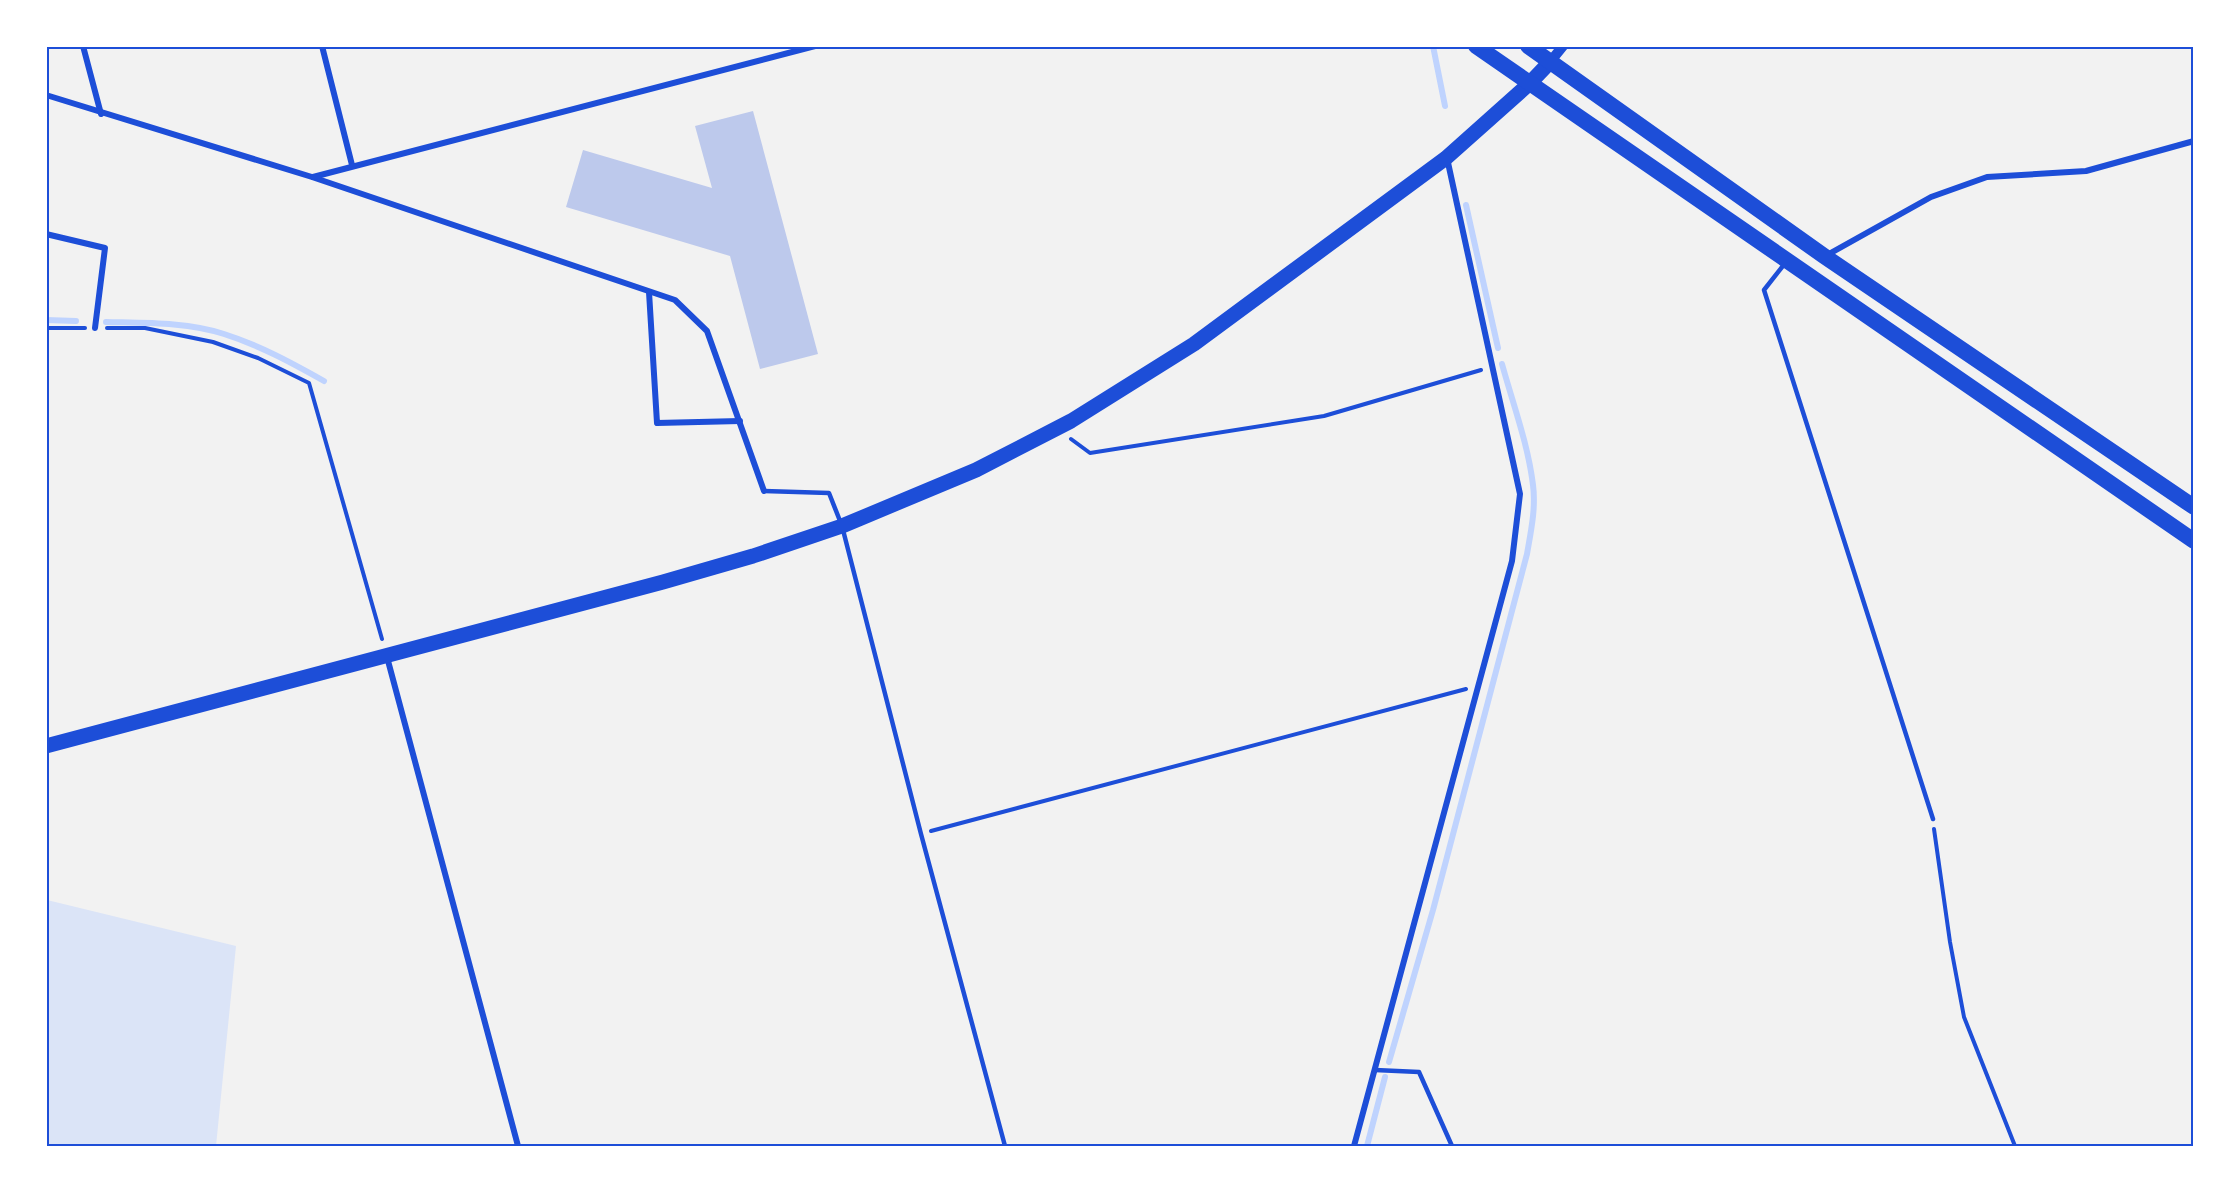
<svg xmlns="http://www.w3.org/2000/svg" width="2240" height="1193" viewBox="0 0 2240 1193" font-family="'Asap Condensed',sans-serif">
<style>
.green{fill:#dbe4f7}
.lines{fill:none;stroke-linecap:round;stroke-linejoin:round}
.stream{stroke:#bfd3fe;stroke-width:6}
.building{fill:#bdc9ec}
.path{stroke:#1d4ed8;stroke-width:4}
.service{stroke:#1d4ed8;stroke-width:4.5}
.minor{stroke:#1d4ed8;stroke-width:6}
.tertiary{stroke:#1d4ed8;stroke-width:10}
.primary{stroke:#1d4ed8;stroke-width:15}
.trunk{stroke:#1d4ed8;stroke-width:16}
.neatline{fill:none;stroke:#1d4ed8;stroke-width:2}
</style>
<rect width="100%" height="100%" fill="#f2f2f2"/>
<polygon class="green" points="47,900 236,946 216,1146 47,1146"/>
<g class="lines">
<g class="stream">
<polyline points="1433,46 1445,106"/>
<polyline points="1466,205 1498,348"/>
<polyline points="46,320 76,321"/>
<path d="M 106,322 C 144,323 187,322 224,334 C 259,345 292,363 324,381"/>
<path d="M 1389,1062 L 1433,910 L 1527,554 C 1531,531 1536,508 1533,485 C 1528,444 1513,404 1502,364"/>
<polyline points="1367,1146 1385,1077"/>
</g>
</g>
<polygon class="building" points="753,111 818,354 760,369 730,256 566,207 583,150 712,188 695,126"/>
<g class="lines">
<g class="path">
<polyline points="46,328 85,328"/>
<polyline points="107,328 145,328 213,342 258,358 309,383 382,639"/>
<polyline points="1071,439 1090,453 1324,416 1481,370"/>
<polyline points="1934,829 1950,942 1964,1017 2015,1146"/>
<polyline points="931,831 1466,689"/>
</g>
<g class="service">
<polyline points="1786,262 1764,290 1933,819"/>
<polyline points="764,491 829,493 842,526 921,834 1005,1146"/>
<polyline points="1375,1070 1419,1072 1452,1146"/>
</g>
<g class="minor">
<polyline points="83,46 101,114"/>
<polyline points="322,46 352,165"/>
<polyline points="46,95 312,177 675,300 707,331 764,491"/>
<polyline points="313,177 815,46"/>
<polyline points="46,234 105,248 95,328"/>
<polyline points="1827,255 1931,197 1987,177 2086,171 2194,141"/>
<polyline points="649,292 657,423 740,421"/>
<polyline points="387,657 518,1146"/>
<polyline points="1354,1146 1512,561 1520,494 1447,158"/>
</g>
<polyline class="tertiary" points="1550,62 1563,46"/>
<polyline class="primary" points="46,746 663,582 753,556 842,526 976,470 1071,421 1194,344 1446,158 1530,83 1550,62"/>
<g class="trunk">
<polyline points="1476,46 2194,541"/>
<polyline points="1528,46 1824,256 2194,507"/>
</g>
</g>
<rect width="2240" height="1193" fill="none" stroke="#ffffff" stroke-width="96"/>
<rect x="48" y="48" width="2144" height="1097" class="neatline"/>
</svg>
